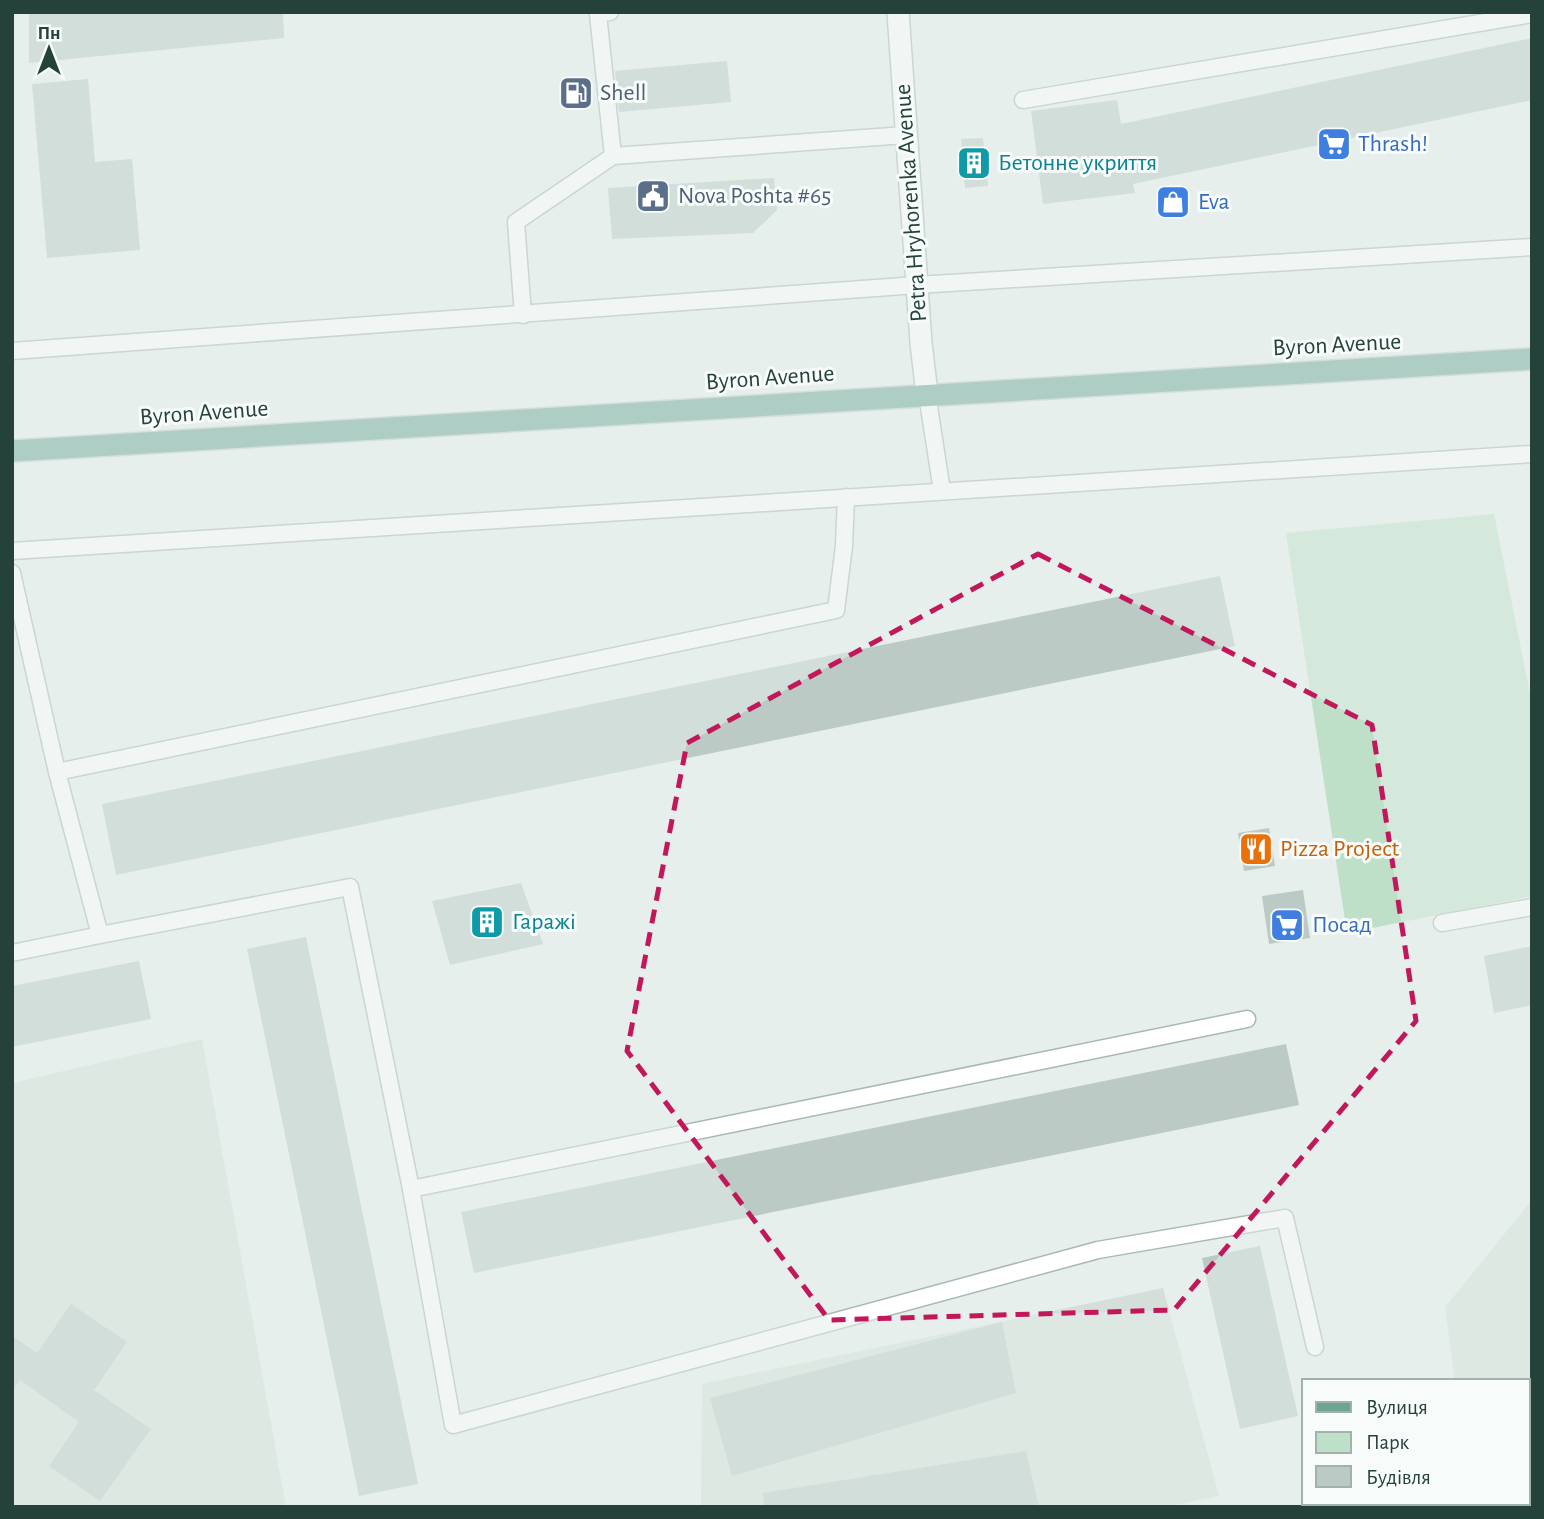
<svg xmlns="http://www.w3.org/2000/svg" width="1544" height="1519" viewBox="0 0 1544 1519" font-family="'Alegreya Sans',sans-serif">
<style>
.built{fill:#d4dfda}
.green{fill:#bfe0c8}
.building{fill:#bbcac4}
.lines{fill:none;stroke-linecap:round;stroke-linejoin:round}
.lane-casing{stroke:#a8b8b2;stroke-width:19}
.secondary-casing{stroke:#a4bbb3;stroke-width:24}
.primary-casing{stroke:#c2cac8;stroke-width:24}
.lane{stroke:#fff;stroke-width:16}
.secondary{stroke:#fff;stroke-width:21}
.primary{stroke:#6aa596;stroke-width:21}
.marked{fill:none;stroke:#c2185b;stroke-width:5;stroke-dasharray:14 9;stroke-linejoin:round}
.labels{text-anchor:middle;dominant-baseline:central;stroke-width:6;stroke-linejoin:round;paint-order:stroke}
.service-label{font-size:24px;fill:#4e5e75;stroke:#f7fbf9;text-anchor:start}
.shop-label{font-size:24px;fill:#366cbe;stroke:#f7fbf9;text-anchor:start}
.culture-label{font-size:24px;fill:#0d838f;stroke:#f7fbf9;text-anchor:start}
.street-label{font-size:24px;fill:#24423a;stroke:#f7fbf9}
.food-label{font-size:24px;fill:#c56008;stroke:#f7fbf9;text-anchor:start}
</style>
<rect width="100%" height="100%" fill="#e6efeb"/>
<g class="built">
<polygon points="202,1039 286,1507 12,1507 12,1083"/>
<polygon points="1532,1200 1532,1469 1528,1469 1528,1381 1455,1381 1445,1307"/>
<polygon points="1163,1288 1219,1496 1165,1507 701,1507 702,1384"/>
</g>
<polygon class="green" points="1494,514 1532,704 1532,896 1347,933 1286,533"/>
<g class="building">
<polygon points="29,12 283,12 284,38 29,63"/>
<polygon points="1532,38 1532,100 1133,184 1135,193 1043,204 1031,111 1117,100 1121,124"/>
<polygon points="727,61 731,102 619,112 615,71"/>
<polygon points="88,79 95,162 132,159 140,250 47,258 32,84"/>
<polygon points="983,138 988,186 965,188 961,139"/>
<polygon points="774,178 777,210 753,233 612,239 608,188"/>
<polygon points="1220,576 1235,646 116,875 102,804"/>
<polygon points="1269,828 1275,866 1244,871 1238,833"/>
<polygon points="521,883 543,944 450,965 432,901"/>
<polygon points="1303,890 1310,938 1269,944 1262,896"/>
<polygon points="306,937 418,1484 359,1496 247,949"/>
<polygon points="1532,946 1532,1005 1494,1013 1484,956"/>
<polygon points="139,961 151,1019 12,1047 12,986"/>
<polygon points="1286,1044 1299,1105 474,1273 461,1212"/>
<polygon points="1260,1246 1298,1416 1240,1429 1202,1258"/>
<polygon points="71,1304 127,1342 94,1390 151,1429 100,1501 49,1466 79,1422 20,1380 12,1391 12,1336 37,1353"/>
<polygon points="1002,1322 1016,1393 732,1476 710,1398"/>
<polygon points="1026,1451 1039,1507 764,1507 763,1493"/>
</g>
<g class="lines">
<g class="lane-casing">
<g id="lane">
<polyline points="610,12 598,14 613,156"/>
<polyline points="1023,100 1532,14"/>
<polyline points="523,315 516,222 613,156 906,135"/>
<polyline points="12,351 917,285 1532,247"/>
<polyline points="927,394 942,491"/>
<polyline points="12,551 1532,454"/>
<polyline points="12,573 57,772"/>
<polyline points="1442,923 1532,907"/>
<polyline points="100,935 350,887 411,1189 1247,1019"/>
<polyline points="12,953 100,935 57,772 836,610 844,546 846,497"/>
<polyline points="411,1189 453,1425 1098,1250 1285,1218 1315,1347"/>
</g>
</g>
<g class="secondary-casing">
<polyline id="secondary" points="898,12 921,343 927,394"/>
</g>
<g class="primary-casing">
<polyline id="primary" points="12,451 1532,359"/>
</g>
<use href="#lane" class="lane"/>
<use href="#secondary" class="secondary"/>
<use href="#primary" class="primary"/>
</g>
<path d="M0 0H1544V1519H0ZM 1038,554 L 1372,725 L 1416,1021 L 1174,1310 L 829,1320 L 627,1051 L 687,743 Z" fill="#e6efeb" fill-opacity=".55" fill-rule="evenodd"/>
<path class="marked" d="M 1038,554 L 1372,725 L 1416,1021 L 1174,1310 L 829,1320 L 627,1051 L 687,743 Z"/>
<defs>
<g id="fuel-square" transform="scale(1.75)"><rect x="-9" y="-9" width="18" height="18" rx="4" fill="#5c6f8a" stroke="#f7fbf9"/><path d="M-5.5-6h7V0h2V4h1.3V-2.5L3-4.5l.8-.8L6-3V5H2.5V1h-1V6h-7ZM-4.2-4.7v3.2H.2V-4.7Z" fill="#fff"/></g>
<g id="supermarket-square" transform="scale(1.75)"><rect x="-9" y="-9" width="18" height="18" rx="4" fill="#3f7fe0" stroke="#f7fbf9"/><path d="M-6-5.5h2.5l.6 2H6L4.5 2H-2.5L-4.4-4H-6ZM-1.5 3.2a1.3 1.3 0 1 0 .1 0ZM3 3.2a1.3 1.3 0 1 0 .1 0Z" fill="#fff"/></g>
<g id="building-square" transform="scale(1.75)"><rect x="-9" y="-9" width="18" height="18" rx="4" fill="#0f9aa8" stroke="#f7fbf9"/><path d="M-4-6H4V6H1V3H-1V6H-4ZM-2.5-4.3h1.7v1.8h-1.7ZM.8-4.3h1.7v1.8H.8ZM-2.5-1h1.7V.8h-1.7ZM.8-1h1.7V.8H.8Z" fill="#fff"/></g>
<g id="civic-square" transform="scale(1.75)"><rect x="-9" y="-9" width="18" height="18" rx="4" fill="#5c6f8a" stroke="#f7fbf9"/><path d="M-.6-6.5H3V-4.5H.6V-3L4-1V1h2V6H-6V1h2V-1L-.6-3ZM-1.2 2.5V6h2.4V2.5Z" fill="#fff"/></g>
<g id="shop-square" transform="scale(1.75)"><rect x="-9" y="-9" width="18" height="18" rx="4" fill="#3f7fe0" stroke="#f7fbf9"/><path d="M-5-2.5h2.3a2.7 3.5 0 0 1 5.4 0H5L5.5 6h-11ZM-1.5-2.5h3a1.5 2.3 0 0 0-3 0Z" fill="#fff"/></g>
<g id="restaurant-square" transform="scale(1.75)"><rect x="-9" y="-9" width="18" height="18" rx="4" fill="#e8710a" stroke="#f7fbf9"/><path d="M-5-6h1v4h1v-4h1v4h1v-4h1v5L-1.5 .5V6h-2V.5L-5-1ZM5-6V6H3V1.5H1.5Q1.5-4 5-6Z" fill="#fff"/></g>
</defs>
<g fill-rule="evenodd">
<use href="#fuel-square" x="576" y="93"/>
<use href="#supermarket-square" x="1334" y="144"/>
<use href="#building-square" x="974" y="163"/>
<use href="#civic-square" x="653" y="196"/>
<use href="#shop-square" x="1173" y="202"/>
<use href="#restaurant-square" x="1256" y="849"/>
<use href="#building-square" x="487" y="922"/>
<use href="#supermarket-square" x="1287" y="925"/>
</g>
<g class="labels">
<g class="service-label">
<text x="600" y="93">Shell</text>
<text x="678" y="196">Nova Poshta #65</text>
</g>
<g class="shop-label">
<text x="1358" y="144">Thrash!</text>
<text x="1198" y="202">Eva</text>
<text x="1312" y="925">Посад</text>
</g>
<g class="culture-label">
<text x="998" y="163">Бетонне укриття</text>
<text x="512" y="922">Гаражі</text>
</g>
<g class="street-label">
<text transform="translate(911 203) rotate(-94)">Petra Hryhorenka Аvenue</text>
<text transform="translate(1337 345) rotate(-3)">Byron Avenue</text>
<text transform="translate(770 378) rotate(-4)">Byron Avenue</text>
<text transform="translate(204 413) rotate(-4)">Byron Avenue</text>
</g>
<g class="food-label">
<text x="1280" y="849">Pizza Project</text>
</g>
</g>
<rect width="1544" height="1519" fill="none" stroke="#24423a" stroke-width="28"/>
<rect x="1302" y="1379" width="228" height="126" fill="#f7fbf9" stroke="#a3b1ad" stroke-width="2"/>
<rect x="1316" y="1402" width="35" height="10" fill="#6aa596" stroke="#a3b1ad" stroke-width="2"/>
<text x="1366" y="1414" font-size="21" fill="#24423a">Вулиця</text>
<rect x="1316" y="1432" width="35" height="21" fill="#bfe0c8" stroke="#a3b1ad" stroke-width="2"/>
<text x="1366" y="1449" font-size="21" fill="#24423a">Парк</text>
<rect x="1316" y="1466" width="35" height="21" fill="#bbcac4" stroke="#a3b1ad" stroke-width="2"/>
<text x="1366" y="1484" font-size="21" fill="#24423a">Будівля</text>
<g transform="translate(49 49)" stroke="#f7fbf9" stroke-width="5" paint-order="stroke">
<path d="M0-5L12 26L0 18L-12 26Z" fill="#24423a"/>
<text y="-10" font-size="19" font-weight="bold" text-anchor="middle" fill="#24423a">Пн</text>
</g>
</svg>
